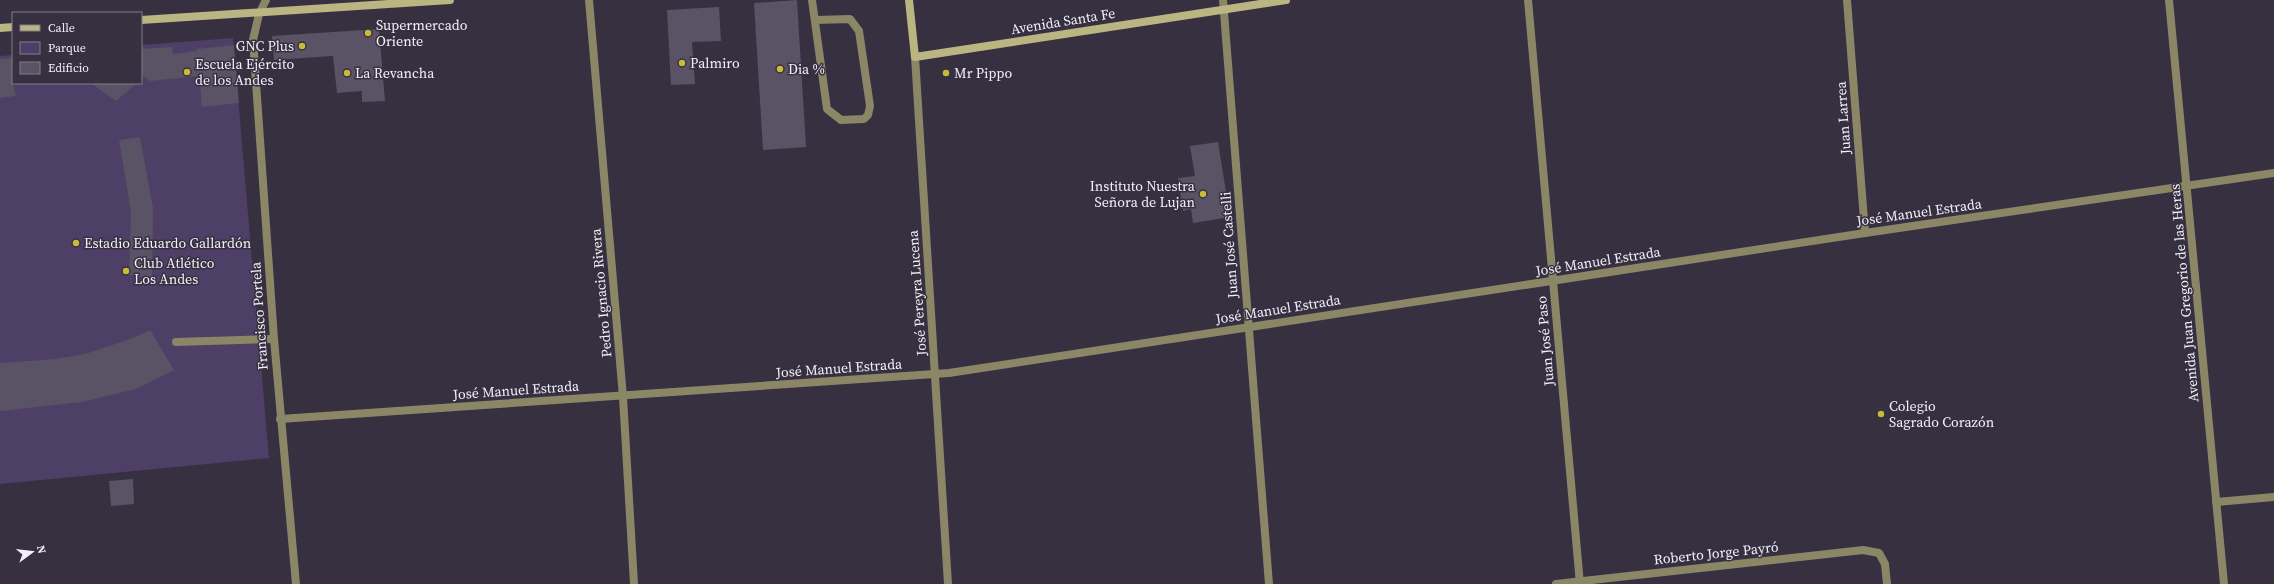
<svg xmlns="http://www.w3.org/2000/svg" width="2274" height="584" viewBox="0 0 2274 584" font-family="'Source Serif 4',serif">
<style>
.green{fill:#4d3f65}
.building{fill:#595365}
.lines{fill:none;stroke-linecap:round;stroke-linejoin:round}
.service{stroke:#8a8666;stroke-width:8}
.minor{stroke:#8a8666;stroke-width:8}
.tertiary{stroke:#8a8666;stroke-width:8}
.secondary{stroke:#bab581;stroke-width:8}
.poi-dot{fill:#c9ba3a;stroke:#363040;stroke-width:1.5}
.labels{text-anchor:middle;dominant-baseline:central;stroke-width:3;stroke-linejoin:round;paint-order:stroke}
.street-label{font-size:14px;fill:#f2eff9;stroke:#363040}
.poi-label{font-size:14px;fill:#f2eff9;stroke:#363040;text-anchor:start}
</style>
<rect width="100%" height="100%" fill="#363040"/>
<polygon class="green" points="233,38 269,458 0,484 0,56 13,55 13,83 141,83 141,45"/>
<g class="building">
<polygon points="797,0 806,147 763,150 754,3"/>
<polygon points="719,7 721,41 692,42 695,84 671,85 667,10"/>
<polygon points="379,29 385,101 362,102 362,91 337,93 333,56 274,60 272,36"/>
<polygon points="234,45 239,103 202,107 199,76 150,81 141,74 141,49 172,47 173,54 197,51 197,49"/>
<polygon points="13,58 13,83 16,96 0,98 0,59"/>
<polygon points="91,83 137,83 116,101"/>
<polygon points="140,137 153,208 152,278 129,275 131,212 119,140"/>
<polygon points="1218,142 1230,217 1193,223 1191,209 1183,211 1178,178 1195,176 1190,146"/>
<polygon points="150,330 174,370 136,389 82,402 0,411 0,363 56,359 85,354 133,338"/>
<polygon points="133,479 134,504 111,506 109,481"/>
</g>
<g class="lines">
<g class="service">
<polyline points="812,0 827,109 841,120 864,119 868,115 870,106 859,31 850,19 815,20"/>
<polyline points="176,342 274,339"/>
</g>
<g class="minor">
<polyline points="266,0 259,14 253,40 274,339 296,584"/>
<polyline points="589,0 623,397 634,584"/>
<polyline points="1223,0 1269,584"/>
<polyline points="1528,0 1580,584"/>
<polyline points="1847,0 1865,233"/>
<polyline points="280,419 949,373 1865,233 2274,173"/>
<polyline points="2216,502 2274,497"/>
<polyline points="1556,584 1863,550 1879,553 1885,564 1887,584"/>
</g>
<g class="tertiary">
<polyline points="2169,0 2224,584"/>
<polyline points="915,57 948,584"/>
</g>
<g class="secondary">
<polyline points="909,0 915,57 1286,0"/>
<polyline points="141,20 450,0"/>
<polyline points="0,28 13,27"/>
</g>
</g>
<g class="poi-dot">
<circle cx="368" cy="33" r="4"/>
<circle cx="302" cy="46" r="4"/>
<circle cx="682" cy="63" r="4"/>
<circle cx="780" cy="69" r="4"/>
<circle cx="187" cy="72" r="4"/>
<circle cx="347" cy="73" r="4"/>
<circle cx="946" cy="73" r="4"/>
<circle cx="1203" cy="194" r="4"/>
<circle cx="76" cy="243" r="4"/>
<circle cx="126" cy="271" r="4"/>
<circle cx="1881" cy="414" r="4"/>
</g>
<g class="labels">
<g class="street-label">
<text transform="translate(1063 21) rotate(-9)">Avenida Santa Fe</text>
<text transform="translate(1843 118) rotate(-94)">Juan Larrea</text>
<text transform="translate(1919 212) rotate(-8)">José Manuel Estrada</text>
<text transform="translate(1229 245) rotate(-94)">Juan José Castelli</text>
<text transform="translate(1598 261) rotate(-9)">José Manuel Estrada</text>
<text transform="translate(601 293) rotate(-95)">Pedro Ignacio Rivera</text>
<text transform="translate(917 293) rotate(-94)">José Pereyra Lucena</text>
<text transform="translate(2184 293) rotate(-95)">Avenida Juan Gregorio de las Heras</text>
<text transform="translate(1278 309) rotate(-9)">José Manuel Estrada</text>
<text transform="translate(259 316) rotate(-94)">Francisco Portela</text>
<text transform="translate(1545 341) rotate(-95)">Juan José Paso</text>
<text transform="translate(839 368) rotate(-4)">José Manuel Estrada</text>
<text transform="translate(516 390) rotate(-4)">José Manuel Estrada</text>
<text transform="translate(1716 553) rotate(-6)">Roberto Jorge Payró</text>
</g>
<g class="poi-label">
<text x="376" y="25">Supermercado<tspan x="376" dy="16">Oriente</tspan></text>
<text x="294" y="46" text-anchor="end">GNC Plus</text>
<text x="690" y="63">Palmiro</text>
<text x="195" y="64">Escuela Ejército<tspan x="195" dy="16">de los Andes</tspan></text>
<text x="788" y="69">Dia %</text>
<text x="355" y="73">La Revancha</text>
<text x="954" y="73">Mr Pippo</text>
<text x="1195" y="186" text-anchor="end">Instituto Nuestra<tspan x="1195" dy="16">Señora de Lujan</tspan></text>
<text x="84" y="243">Estadio Eduardo Gallardón</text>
<text x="134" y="263">Club Atlético<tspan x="134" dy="16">Los Andes</tspan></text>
<text x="1889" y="406">Colegio<tspan x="1889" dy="16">Sagrado Corazón</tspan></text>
</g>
</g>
<rect x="12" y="12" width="130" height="72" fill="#363040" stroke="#817c8a"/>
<rect x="20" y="25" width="20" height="6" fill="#bab581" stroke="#817c8a"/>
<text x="48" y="32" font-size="12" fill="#f2eff9">Calle</text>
<rect x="20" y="42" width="20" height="12" fill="#4d3f65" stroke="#817c8a"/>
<text x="48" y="52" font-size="12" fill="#f2eff9">Parque</text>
<rect x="20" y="62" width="20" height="12" fill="#595365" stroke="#817c8a"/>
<text x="48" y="72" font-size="12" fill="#f2eff9">Edificio</text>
<g transform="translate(32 552) rotate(75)" stroke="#363040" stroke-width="3" paint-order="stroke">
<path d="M0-3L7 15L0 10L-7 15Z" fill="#f2eff9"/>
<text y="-6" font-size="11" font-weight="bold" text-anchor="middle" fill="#f2eff9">N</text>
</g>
</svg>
